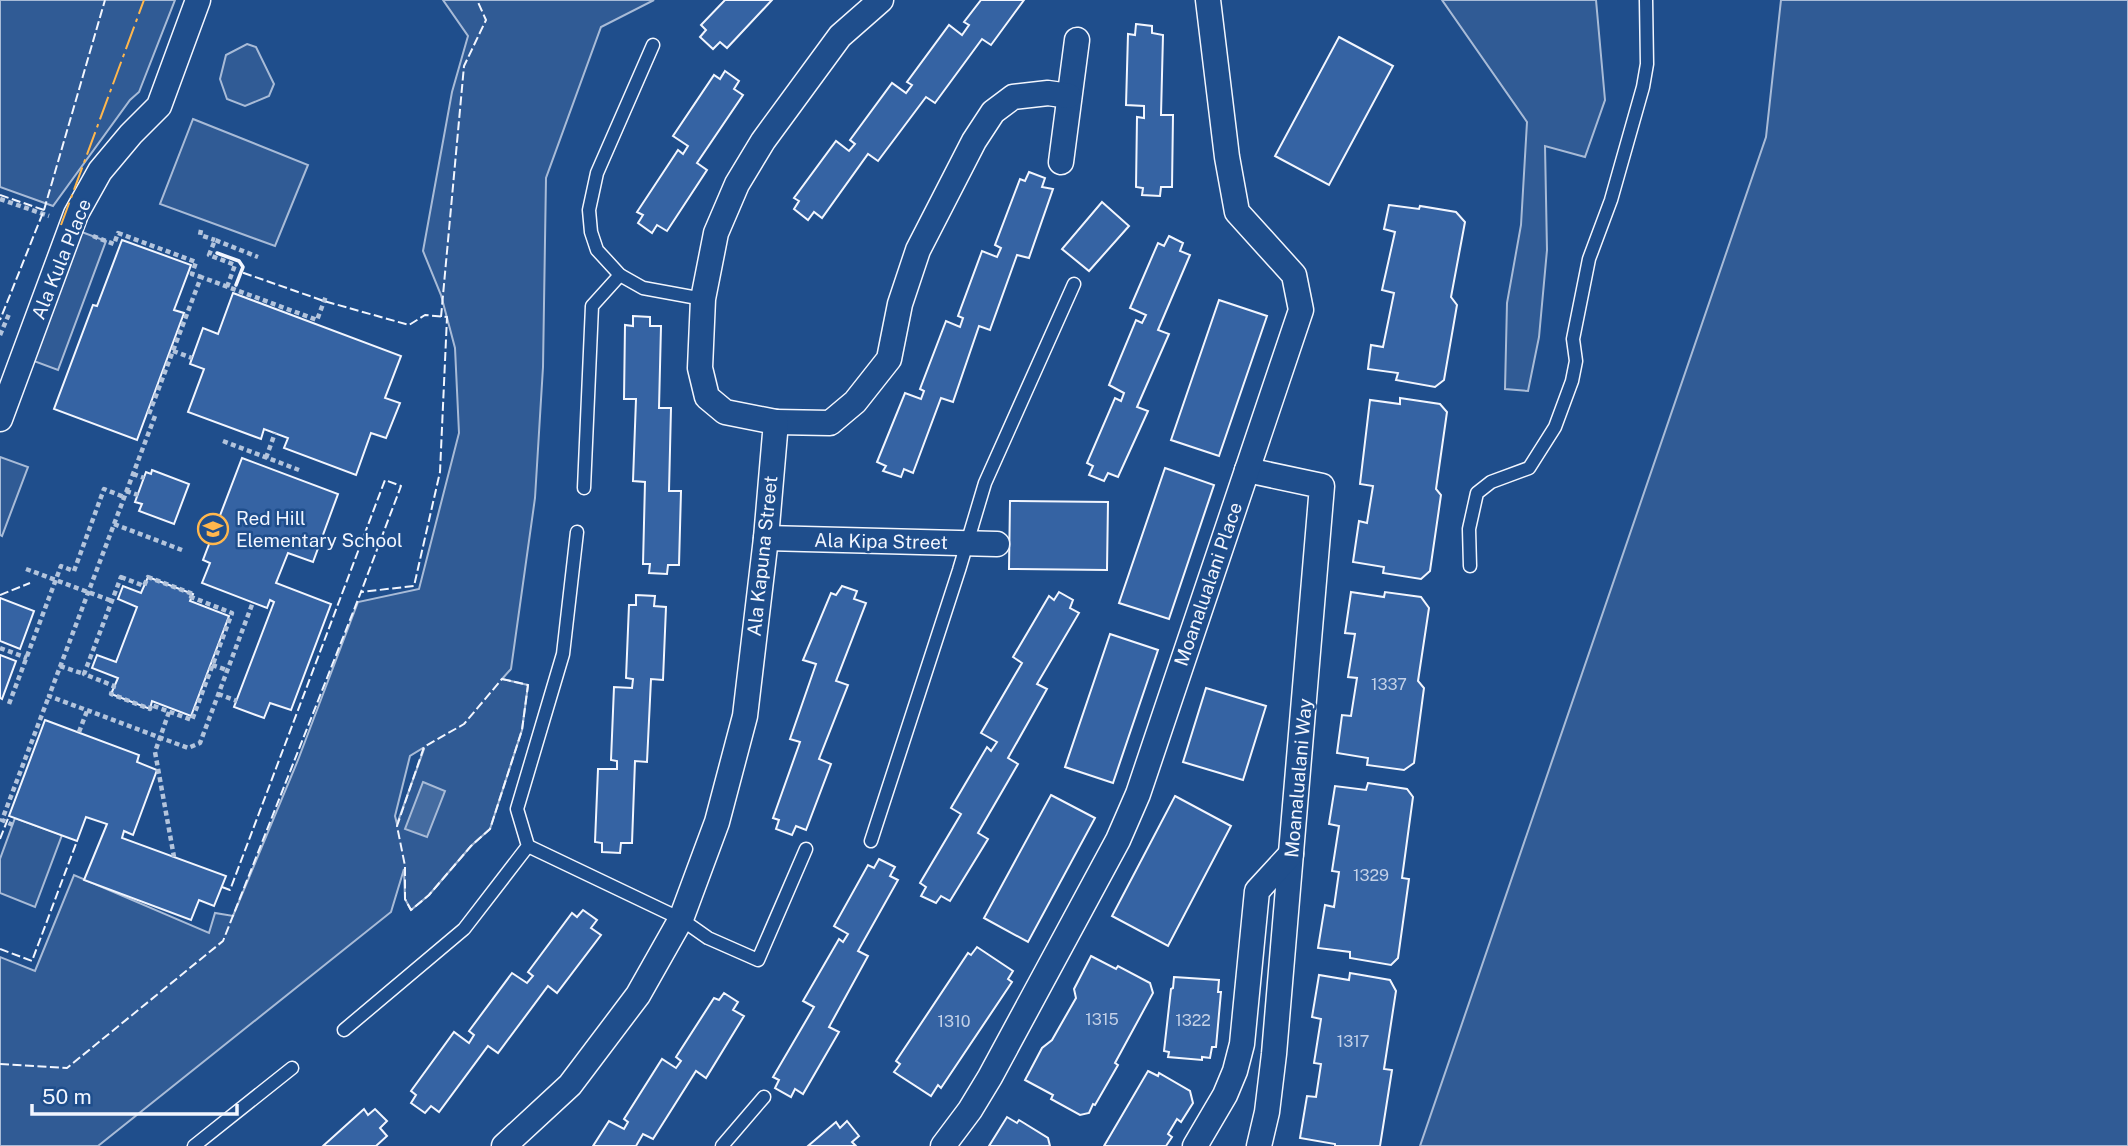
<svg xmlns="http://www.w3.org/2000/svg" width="2128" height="1146" viewBox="0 0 2128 1146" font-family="'Public Sans',sans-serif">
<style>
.built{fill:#305b95;stroke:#a8bbd7;stroke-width:2;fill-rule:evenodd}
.water{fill:#446ba0;stroke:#a8bbd7;stroke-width:2}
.building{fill:#3563a3;stroke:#f2f6ff;stroke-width:2}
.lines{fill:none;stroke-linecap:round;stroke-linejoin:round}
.service-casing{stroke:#f2f6ff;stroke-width:15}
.minor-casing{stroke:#f2f6ff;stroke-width:27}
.path{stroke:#b3c4dc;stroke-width:4.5;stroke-dasharray:5 3.5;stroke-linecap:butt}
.service{stroke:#1f4e8c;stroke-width:12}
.minor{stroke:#1f4e8c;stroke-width:24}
.fence{stroke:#f2f6ff;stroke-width:2;stroke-dasharray:9 3.5;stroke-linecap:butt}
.wall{stroke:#f2f6ff;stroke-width:3.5}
.power{stroke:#ffb74d;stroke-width:2;stroke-dasharray:24 5 3.5 5;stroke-linecap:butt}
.labels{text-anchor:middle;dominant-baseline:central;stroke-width:5;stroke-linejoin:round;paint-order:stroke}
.number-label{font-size:16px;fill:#c3d1e8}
.street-label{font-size:19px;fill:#f2f6ff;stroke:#1f4e8c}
.poi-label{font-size:19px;fill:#f2f6ff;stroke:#1f4e8c;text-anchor:start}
</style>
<rect width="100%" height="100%" fill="#1f4e8c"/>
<g class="built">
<polygon points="0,0 175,0 139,92 130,100 53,206 0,187"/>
<path d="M 443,0 L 654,0 L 601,27 L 546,178 L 543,367 L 535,498 L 511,669 L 502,679 L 528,685 L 522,730 L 490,829 L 471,846 L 429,895 L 411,910 L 405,899 L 404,869 L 391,912 L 98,1146 L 0,1146 L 0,957 L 35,971 L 74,875 L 209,933 L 215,913 L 233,916 L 298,760 L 358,602 L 419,589 L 459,433 L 455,348 L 441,295 L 423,251 L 452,92 L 468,36 ZM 423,748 L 424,749 L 397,824 L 395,816 L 410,756 Z"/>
<polygon points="1442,0 1596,0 1605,100 1585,157 1545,146 1547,250 1539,337 1528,391 1505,389 1507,303 1521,225 1527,122"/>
<polygon points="1781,0 2128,0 2128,1146 1420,1146 1766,137"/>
<polygon points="247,44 256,47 274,84 269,96 245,106 227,99 220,79 226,55"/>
<polygon points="193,119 308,165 275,246 160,204"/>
<polygon points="71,228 106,241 58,370 23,357"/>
<polygon points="0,457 28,467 2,536 0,535"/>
<polygon points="15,818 62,835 35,907 0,893 0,859"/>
</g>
<polygon class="water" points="423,782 445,791 427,837 405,829"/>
<g class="building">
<polygon points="725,0 772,0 727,48 720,42 713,49 700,37 706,30 701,25"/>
<polygon points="981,0 1024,0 991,45 982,39 935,103 926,97 878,161 868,154 822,218 814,212 808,220 794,209 799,201 794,198 836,141 849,151 855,144 850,140 892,83 906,93 912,85 907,82 949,25 962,35 969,25 964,22"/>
<polygon points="1136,24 1152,26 1152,33 1163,35 1161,115 1173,115 1172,187 1161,187 1160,196 1142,195 1143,188 1136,187 1137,117 1144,118 1144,106 1126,105 1128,34 1135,35"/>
<polygon points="1339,37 1393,66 1329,185 1275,156"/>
<polygon points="725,71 739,81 734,89 743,95 697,163 707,170 667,231 657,225 652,233 638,223 643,215 637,212 678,150 683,154 688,146 673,136 714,75 720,79"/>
<polygon points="1029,172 1045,178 1042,187 1053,189 1029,258 1017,255 990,330 979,326 953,402 941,398 913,473 904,469 901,477 883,471 886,466 877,462 905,393 921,399 924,391 920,389 946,321 960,327 963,318 958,316 982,251 997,257 1001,248 995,245 1020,179 1025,181"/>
<polygon points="1102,202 1129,226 1089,271 1062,249"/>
<polygon points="1389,205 1419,209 1420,206 1456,212 1465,222 1451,297 1457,305 1444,380 1435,387 1396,380 1398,373 1368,369 1371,345 1383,347 1394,293 1382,290 1395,232 1384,229"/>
<polygon points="1169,236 1183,243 1180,251 1190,255 1158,330 1169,334 1137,407 1148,411 1118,477 1108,473 1104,481 1089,475 1093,466 1087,463 1115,398 1121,401 1124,393 1109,385 1136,320 1142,323 1146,315 1130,308 1158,243 1164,246"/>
<polygon points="122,240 191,265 174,310 184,313 137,440 54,409 93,305 97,306"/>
<polygon points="233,293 401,356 385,398 400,403 386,438 371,433 356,475 284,448 288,438 264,429 261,439 188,412 204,369 190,364 203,328 218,334"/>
<polygon points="1219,300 1267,316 1219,456 1171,440"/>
<polygon points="633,316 650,317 650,326 661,326 659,408 671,408 669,491 681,491 679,565 668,565 667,574 649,573 650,564 643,564 645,482 633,481 636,399 624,399 625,325 633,326"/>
<polygon points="1400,398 1440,404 1447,412 1436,489 1441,495 1430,571 1421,579 1383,573 1384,567 1353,562 1359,521 1367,523 1373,486 1360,484 1370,400 1400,404"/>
<polygon points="242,458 338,494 313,562 288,553 276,583 331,604 291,710 270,703 264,718 234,707 274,602 270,600 267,608 202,583 210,563 203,560"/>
<polygon points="1165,468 1214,485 1169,619 1119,603"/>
<polygon points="152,470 189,484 174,524 139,511 142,504 135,502 146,472 151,474"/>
<polygon points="1010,501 1108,502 1107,570 1009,569"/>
<polygon points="148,577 193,594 190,601 229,616 191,716 152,701 150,709 111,694 118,678 92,668 97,655 116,662 137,607 118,599 123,586 141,593"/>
<polygon points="842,586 857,591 854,599 866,603 836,681 848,685 819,759 831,764 806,830 796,826 792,835 776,829 779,820 773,818 800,742 790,739 816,664 803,660 831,593 836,595"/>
<polygon points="1059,592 1073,600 1070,608 1079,613 1037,684 1047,689 1008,758 1018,764 978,833 988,839 950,901 941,896 936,903 921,896 926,887 920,883 961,814 951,808 987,747 991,751 997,742 981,733 1022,663 1013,657 1049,596 1054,600"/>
<polygon points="1351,592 1384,597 1385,592 1421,597 1429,608 1418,681 1424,688 1414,763 1404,770 1367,765 1368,758 1337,753 1342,715 1351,716 1357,678 1348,677 1355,634 1345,633"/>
<polygon points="636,595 655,596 654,606 666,607 663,680 651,679 647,762 635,761 632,843 621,843 620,853 602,852 602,843 595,842 598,769 617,769 617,761 611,760 614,687 632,688 633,679 626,678 629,605 636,605"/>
<polygon points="0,598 34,611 20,649 0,641"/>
<polygon points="1110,634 1158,650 1113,783 1065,767"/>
<polygon points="0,655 16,661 2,699 0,698"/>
<polygon points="1206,688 1266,706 1243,780 1183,762"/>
<polygon points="45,720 139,755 137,762 157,770 133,835 124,831 122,838 226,876 214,906 199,900 191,920 84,880 107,824 86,817 77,841 9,816"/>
<polygon points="1368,783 1407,789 1413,797 1402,878 1409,879 1398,958 1391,965 1350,958 1350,952 1318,948 1325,905 1334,907 1339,872 1332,871 1339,826 1329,824 1335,786 1366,790"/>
<polygon points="1051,795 1095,818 1028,942 984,918"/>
<polygon points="1175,796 1231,826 1168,946 1112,916"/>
<polygon points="879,859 895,867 890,876 898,880 858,951 868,956 829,1027 839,1032 803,1094 795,1089 791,1097 775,1088 779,1080 773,1077 814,1007 803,1001 839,939 843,942 848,934 834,926 868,865 874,868"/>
<polygon points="583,910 597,920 591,928 601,935 557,993 548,986 498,1053 488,1046 439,1112 431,1106 425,1113 411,1103 416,1095 411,1091 454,1032 469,1043 474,1035 469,1031 512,973 527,983 533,976 528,972 572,913 577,917"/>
<polygon points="977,947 1013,971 1008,979 1012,982 941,1088 938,1085 931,1096 894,1072 900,1064 896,1061 968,953 971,955"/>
<polygon points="1091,956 1116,969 1118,966 1150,983 1153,993 1115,1063 1118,1065 1095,1105 1093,1104 1089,1113 1080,1115 1051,1099 1053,1095 1025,1080 1042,1048 1052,1040 1076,998 1074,989"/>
<polygon points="1350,973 1390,980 1396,991 1384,1069 1392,1070 1380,1146 1335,1146 1335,1144 1300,1138 1307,1096 1316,1097 1321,1064 1314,1063 1321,1019 1312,1017 1319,975 1349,980"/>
<polygon points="1174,977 1219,980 1218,992 1221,992 1216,1047 1212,1047 1210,1058 1202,1057 1202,1060 1168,1057 1169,1052 1164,1051 1171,989 1173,988"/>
<polygon points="724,993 738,1002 733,1010 744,1016 706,1078 696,1071 653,1139 643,1134 636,1146 593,1146 609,1121 624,1129 628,1122 624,1119 662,1059 676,1068 681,1061 676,1057 714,998 719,1000"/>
<polygon points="1148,1071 1158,1076 1159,1073 1190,1091 1193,1103 1181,1122 1177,1119 1168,1134 1172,1137 1166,1146 1104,1146"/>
<polygon points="364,1109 368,1115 375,1109 387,1121 380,1128 387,1136 376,1146 323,1146"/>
<polygon points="1007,1117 1017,1123 1019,1120 1048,1138 1050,1146 989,1146"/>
<polygon points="847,1121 859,1136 852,1142 856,1146 808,1146 836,1122 840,1128"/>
</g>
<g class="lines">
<g class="service-casing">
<g id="service">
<polyline points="653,45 597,173 589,210 591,232 597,250 620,275 643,288 703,299"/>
<polyline points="584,488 592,306 620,275"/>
<polyline points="1470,566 1469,529 1477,493 1491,482 1529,468 1555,427 1572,381 1576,361 1573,339 1589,259 1611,200 1643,87 1647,64 1646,0"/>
<polyline points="871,841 959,570 985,483 1074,284"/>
<polyline points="528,846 681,919 708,938 758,960 806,849"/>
<polyline points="344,1030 464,929 528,846 517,809 563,654 577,532"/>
<polyline points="194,1146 292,1068"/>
<polyline points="722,1146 764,1097"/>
</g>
</g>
<g class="minor-casing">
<g id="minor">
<polyline points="1061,162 1077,40"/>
<polyline points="0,419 76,214 100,171 131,134 159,106 198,0"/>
<polyline points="776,422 830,423 855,402 889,359 900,304 918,250 974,141 993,112 1013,97 1048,93 1069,96"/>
<polyline points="1247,470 1322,486 1274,1054 1267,1112 1259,1146"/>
<polyline points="766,538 997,544"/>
<polyline points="504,1146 570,1085 638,995 681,919 717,822 745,716 766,538 776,422 725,412 707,397 700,368 703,299 716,233 737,184 763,141 840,36 881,0"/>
<polyline points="943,1146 970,1110 990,1077 1118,840 1138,794 1301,310 1294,275 1237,212 1227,157 1208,0"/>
<polyline points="1195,1146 1225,1095 1235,1071 1242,1044 1257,891 1291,854"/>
</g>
</g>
<g class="path">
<polyline points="0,199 49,216"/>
<polyline points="201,230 200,235 215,240"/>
<polyline points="93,236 114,244 118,233 196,262 192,274 201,277"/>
<polyline points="227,287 235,265 209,255 215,240 258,257"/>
<polyline points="0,335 9,314"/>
<polyline points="173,351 192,358"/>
<polyline points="149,414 201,277 317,320 326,296"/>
<polyline points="155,416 49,696 188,748 200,743 253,602"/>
<polyline points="223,441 299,470"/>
<polyline points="266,458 275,433"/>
<polyline points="133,474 144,478"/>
<polyline points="126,491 138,495"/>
<polyline points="114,524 182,550"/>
<polyline points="26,569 112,601"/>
<polygon points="121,577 144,586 148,577 193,594 191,597 232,613 192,720 151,705 150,709 111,694 114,686 84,674"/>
<polyline points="0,648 27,658"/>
<polyline points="212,665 227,670"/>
<polyline points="60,666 84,674"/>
<polyline points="218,694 237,701"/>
<polyline points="9,704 61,566 74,571 104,489 124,497"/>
<polyline points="169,712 155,752 174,857"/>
<polyline points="79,732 87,711"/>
<polyline points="13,825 2,820 49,696"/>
</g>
<use href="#service" class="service"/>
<use href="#minor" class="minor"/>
<g class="fence">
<polyline points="0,195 44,210 0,320"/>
<polyline points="44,210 105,0"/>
<polyline points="441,317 464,66 486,20 477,0"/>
<polyline points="0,595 30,583"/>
<polygon points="502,679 528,685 522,730 490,829 471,846 429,895 411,910 405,899 405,866 397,826 424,747 464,724"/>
<polyline points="0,839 9,816"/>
<polyline points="222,887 230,890 385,480 401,486 361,592"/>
<polyline points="0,949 32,961 77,841"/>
<polyline points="0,1064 67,1068 223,941 361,592 414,586 440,472 447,317 425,315 409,325 324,301 241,272"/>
</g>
<polyline class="wall" points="217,253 239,261 243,267 236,285"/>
<polyline class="power" points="61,225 144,0"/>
</g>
<defs>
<g id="school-ring" transform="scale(1.575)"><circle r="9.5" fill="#1f4e8c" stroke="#ffb74d" stroke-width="1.5"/><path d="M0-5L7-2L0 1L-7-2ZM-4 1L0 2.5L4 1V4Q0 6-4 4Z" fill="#ffb74d"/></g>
</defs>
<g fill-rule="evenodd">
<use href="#school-ring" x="213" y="529"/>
</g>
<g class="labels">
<g class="number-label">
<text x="1389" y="684">1337</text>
<text x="1371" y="875">1329</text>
<text x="1102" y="1019">1315</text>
<text x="1193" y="1020">1322</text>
<text x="954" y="1021">1310</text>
<text x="1353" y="1041">1317</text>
</g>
<g class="street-label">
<text transform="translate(61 259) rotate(-68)">Ala Kula Place</text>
<text transform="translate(881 541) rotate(1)">Ala Kipa Street</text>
<text transform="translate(762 556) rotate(-84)">Ala Kapuna Street</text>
<text transform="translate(1208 584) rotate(-71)">Moanalualani Place</text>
<text transform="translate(1298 778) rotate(-85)">Moanalualani Way</text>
</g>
<g class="poi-label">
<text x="236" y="518">Red Hill<tspan x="236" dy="22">Elementary School</tspan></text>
</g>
</g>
<path d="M32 1104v10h205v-10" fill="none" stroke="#f2f6ff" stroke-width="3.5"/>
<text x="42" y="1104" font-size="21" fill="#f2f6ff" stroke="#1f4e8c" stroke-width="5" paint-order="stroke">50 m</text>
</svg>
